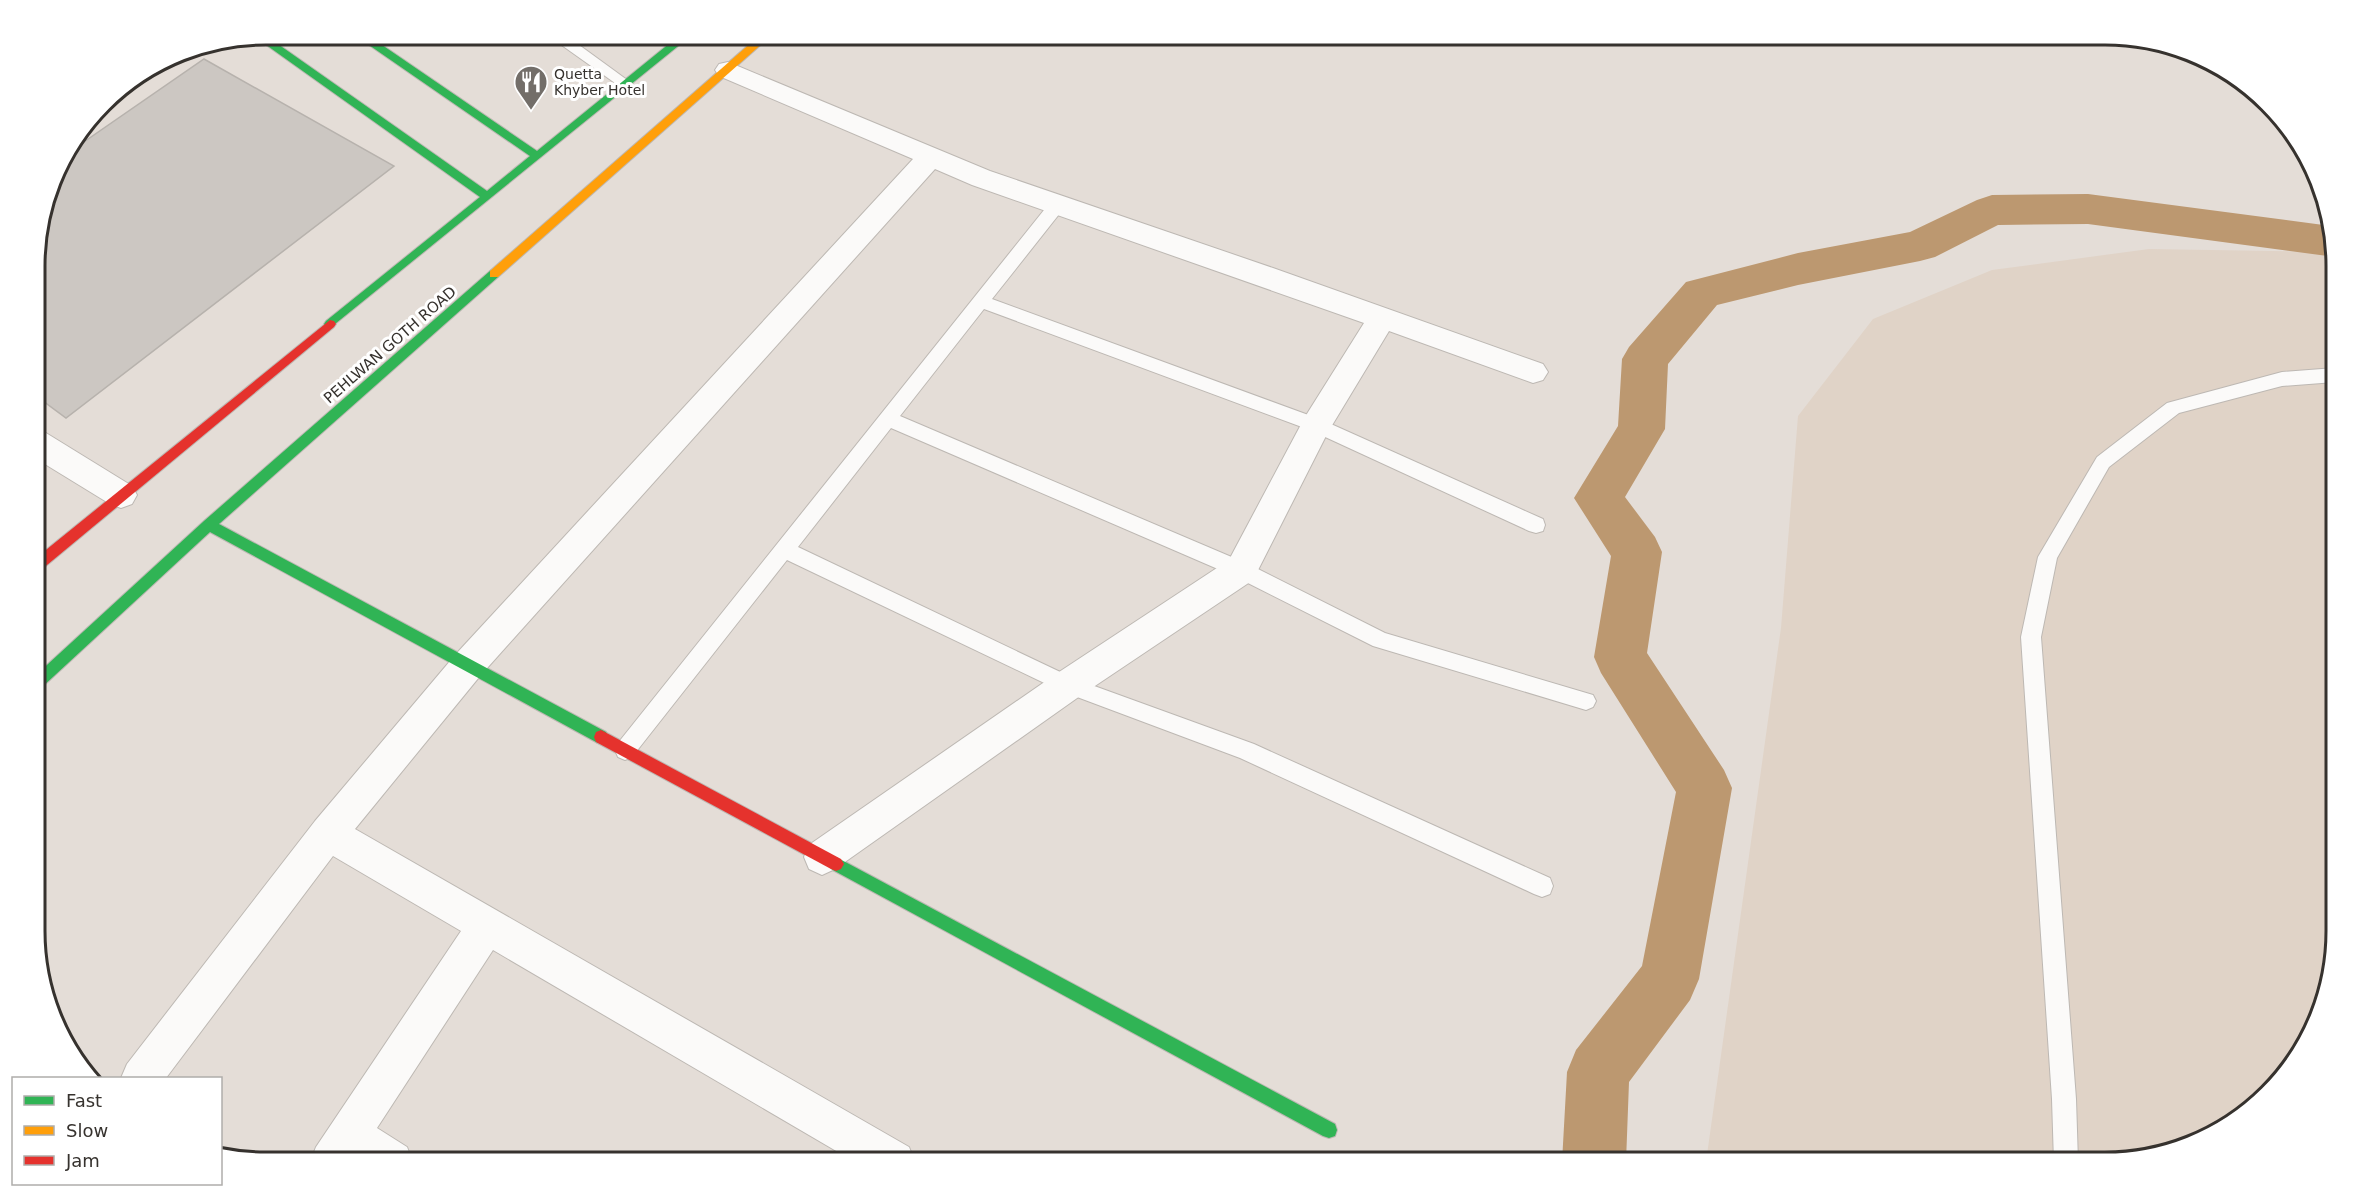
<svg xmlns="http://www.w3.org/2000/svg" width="2371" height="1197" viewBox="0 0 2371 1197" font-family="'DejaVu Sans',sans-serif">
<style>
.built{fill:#e0d3c7}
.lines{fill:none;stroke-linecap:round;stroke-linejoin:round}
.canal{fill:#bc9870;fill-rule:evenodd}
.building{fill:#ccc7c2;stroke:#b7b2ad;stroke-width:1.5}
.lane-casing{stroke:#bdb8b3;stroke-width:2}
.street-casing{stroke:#bdb8b3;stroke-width:2}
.fast-casing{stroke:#bdb8b3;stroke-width:2}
.slow-casing{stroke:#bdb8b3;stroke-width:2}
.jam-casing{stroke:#bdb8b3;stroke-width:2}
.lane{fill:#fbfaf9;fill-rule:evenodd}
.street{fill:#fbfaf9;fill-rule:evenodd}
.fast{fill:#30b455;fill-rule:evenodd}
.slow{fill:#ff9f0a;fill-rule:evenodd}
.jam{fill:#e5322d;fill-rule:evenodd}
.labels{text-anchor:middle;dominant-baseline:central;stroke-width:6;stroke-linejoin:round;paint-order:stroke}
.far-poi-label{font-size:14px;fill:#36322e;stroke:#fff;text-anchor:start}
.street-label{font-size:15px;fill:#36322e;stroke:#fff}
.rim{fill:none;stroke:#36322e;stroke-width:3}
</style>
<rect width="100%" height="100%" fill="#e4ddd7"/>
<polygon class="built" points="2149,249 2335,252 2336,931 2313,1033 2279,1083 2234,1123 2179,1150 2119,1162 1706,1162 1781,628 1798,416 1873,319 1992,270"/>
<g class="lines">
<polygon class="canal" points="2088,194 2331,226 2335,236 2335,257 2088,224 1998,225 1935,257 1920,261 1798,285 1717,305 1668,364 1665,429 1625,497 1655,537 1662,552 1647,653 1724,770 1732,788 1699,979 1690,1000 1629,1082 1626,1162 1562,1162 1567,1072 1576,1050 1642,966 1676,792 1601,673 1594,657 1611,556 1574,498 1618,426 1622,359 1629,347 1686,282 1798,253 1910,232 1977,200 1992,195"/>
</g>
<polygon class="building" points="204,59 394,166 66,418 35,395 35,251 58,164 65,155"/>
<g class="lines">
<g class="lane-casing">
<g id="lane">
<polygon points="546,34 564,34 634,85 627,90 622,88"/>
<polygon points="1058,198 1064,200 1066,204 1064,208 992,299 1322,420 1543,519 1545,525 1543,531 1536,533 1529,531 1310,430 984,309 900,416 1248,564 1385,633 1593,695 1596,701 1593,707 1586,710 1373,646 1234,576 891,428 798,547 1075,679 1254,744 1550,878 1553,886 1550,894 1542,897 1534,894 1240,758 1061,691 787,560 632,757 625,760 618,757 615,750 618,743 1052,200"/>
<polygon points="2335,368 2335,382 2282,386 2179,413 2109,467 2057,558 2041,637 2076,1099 2078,1162 2054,1162 2052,1099 2021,637 2038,557 2097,457 2167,403 2282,372"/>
</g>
</g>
<g class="street-casing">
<g id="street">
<polygon points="728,62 990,171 1273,268 1543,364 1548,372 1543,380 1533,383 1389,331 1328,432 1253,580 1080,696 835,869 822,875 809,869 804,857 809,845 1056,674 1229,560 1305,417 1364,323 972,185 935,169 480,676 355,829 909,1147 915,1162 855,1162 493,950 377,1128 407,1147 413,1162 310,1162 316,1147 461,931 333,856 166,1078 121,1078 127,1064 315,821 456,654 913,159 719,76 715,70 719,64"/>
<polygon points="35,430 46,433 132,486 137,495 132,504 121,508 110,504 35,458"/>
</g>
</g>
<g class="fast-casing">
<g id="fast">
<polygon points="353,34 366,34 537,151 681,34 693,34 330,328 326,327 324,324 326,321 480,197 255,37 265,35 487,191 530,156"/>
<polygon points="494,270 498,271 498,277 219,524 606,732 608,737 606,742 601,744 596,742 210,532 41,688 36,690 36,675 204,521 490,271"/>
<polygon points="836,857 1335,1124 1337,1130 1335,1136 1329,1138 1323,1136 831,869 828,864 831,859"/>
</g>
</g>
<g class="slow-casing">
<polygon id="slow" points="761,34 773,34 498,277 490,277 490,271"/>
</g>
<g class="jam-casing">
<g id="jam">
<polygon points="330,320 334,321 336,324 334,327 41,570 36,572 36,558"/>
<polygon points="601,730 841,859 844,864 841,869 836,871 831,869 596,742 594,737 596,732"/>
</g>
</g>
<use href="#lane" class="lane"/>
<use href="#street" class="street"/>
<use href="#fast" class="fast"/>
<use href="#slow" class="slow"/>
<use href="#jam" class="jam"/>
</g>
<defs>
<g id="restaurant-pin" transform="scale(1.725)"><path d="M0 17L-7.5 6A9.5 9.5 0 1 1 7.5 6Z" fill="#736e69" stroke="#fff"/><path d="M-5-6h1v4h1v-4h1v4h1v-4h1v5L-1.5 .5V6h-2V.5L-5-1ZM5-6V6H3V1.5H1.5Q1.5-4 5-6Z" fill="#fff"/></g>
</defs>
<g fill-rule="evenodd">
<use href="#restaurant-pin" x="531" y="82"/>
</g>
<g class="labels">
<g class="far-poi-label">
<text x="554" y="74">Quetta<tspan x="554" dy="16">Khyber Hotel</tspan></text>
</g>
<g class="street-label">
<text transform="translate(390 345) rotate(-41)">PEHLWAN GOTH ROAD</text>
</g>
</g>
<path d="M0 0H2371V1197H0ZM266 45H2105A221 221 0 0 1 2326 266V931A221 221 0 0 1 2105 1152H266A221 221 0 0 1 45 931V266A221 221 0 0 1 266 45Z" fill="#fff" fill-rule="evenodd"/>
<path class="rim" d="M266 45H2105A221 221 0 0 1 2326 266V931A221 221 0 0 1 2105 1152H266A221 221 0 0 1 45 931V266A221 221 0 0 1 266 45Z"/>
<rect x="12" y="1077" width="210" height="108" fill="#ffffff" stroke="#afadab" stroke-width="1.5"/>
<rect x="24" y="1096" width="30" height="9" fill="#30b455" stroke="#afadab" stroke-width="1.5"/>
<text x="66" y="1107" font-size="18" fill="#36322e">Fast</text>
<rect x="24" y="1126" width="30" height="9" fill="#ff9f0a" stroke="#afadab" stroke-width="1.5"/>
<text x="66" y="1137" font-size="18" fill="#36322e">Slow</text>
<rect x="24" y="1156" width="30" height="9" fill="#e5322d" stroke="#afadab" stroke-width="1.5"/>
<text x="66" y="1167" font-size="18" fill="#36322e">Jam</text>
</svg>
